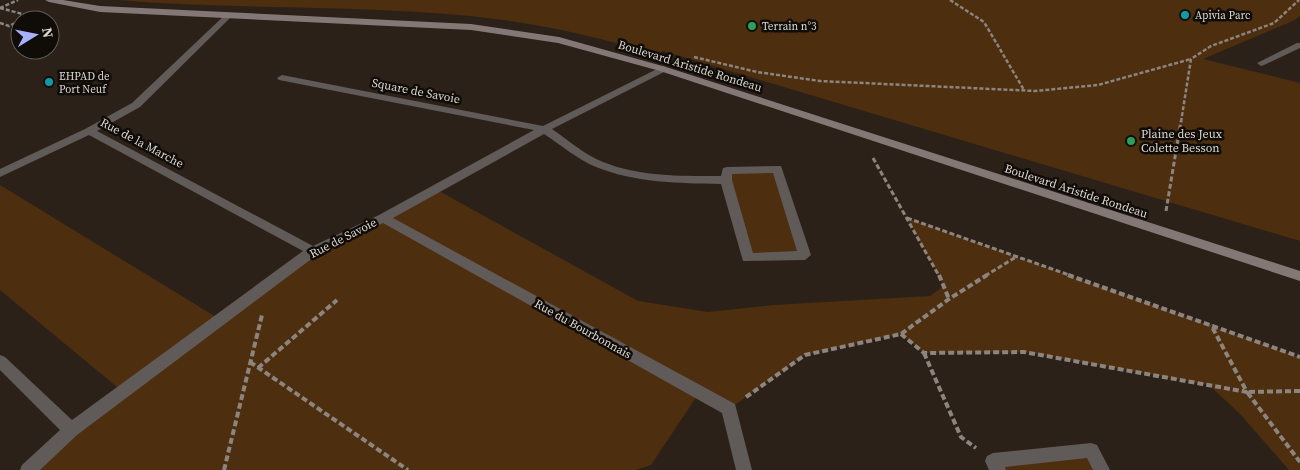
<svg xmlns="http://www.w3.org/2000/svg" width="1300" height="470" viewBox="0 0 1300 470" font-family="'Source Serif 4',serif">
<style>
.green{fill:#4d2e0f}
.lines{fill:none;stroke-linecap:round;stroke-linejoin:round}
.path-far2{stroke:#8c847e;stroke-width:2.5;stroke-dasharray:4 2;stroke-linecap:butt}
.path-far1{stroke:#8c847e;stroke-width:3;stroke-dasharray:5 2.5;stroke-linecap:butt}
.path{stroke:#8c847e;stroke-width:4;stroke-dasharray:6 3;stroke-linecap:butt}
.lane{fill:#605a58;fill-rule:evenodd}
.street{fill:#605a58;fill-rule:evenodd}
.secondary{fill:#837875;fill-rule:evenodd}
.culture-dot{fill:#0f9aa8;stroke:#100c08;stroke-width:2}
.leisure-dot{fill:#2e9e5b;stroke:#100c08;stroke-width:2}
.labels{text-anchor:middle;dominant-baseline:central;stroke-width:5;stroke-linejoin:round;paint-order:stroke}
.far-poi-label{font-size:11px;fill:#ddd6d1;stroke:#100c08;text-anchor:start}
.street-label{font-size:12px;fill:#ddd6d1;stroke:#100c08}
.poi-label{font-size:12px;fill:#ddd6d1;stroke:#100c08;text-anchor:start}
</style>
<rect width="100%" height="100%" fill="#2b2119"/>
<g class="green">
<path d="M 117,0 L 1300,0 L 1300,16 L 1295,20 L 1203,59 L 1300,83 L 1300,241 L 663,51 L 658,54 C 607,40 556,27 503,20 C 375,3 245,11 117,0 Z"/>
<polygon points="777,169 805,255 748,258 727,171"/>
<polygon points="0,185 221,320 313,251 439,191 638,301 708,312 774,305 930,296 944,286 907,218 1300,357 1300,470 1289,470 1240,414 1209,385 1024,352 924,353 901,334 805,355 729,409 699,393 651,465 636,470 28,470 123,392 0,290"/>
<polygon points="1091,450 1102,470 998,470 993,461"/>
</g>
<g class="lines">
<g class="path-far2">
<polyline points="950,0 984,22 1024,90"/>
<polyline points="0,8 30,16 22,20"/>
<polyline points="0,8 18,0"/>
<polyline points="0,23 9,26 20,21"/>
<polyline points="694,57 757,72 820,81 1035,91 1098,85 1191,59"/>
<polyline points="1181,122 1191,59 1211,46 1274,23 1299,0"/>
</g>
<g class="path-far1">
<polyline points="873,158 939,276"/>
<polyline points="1166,211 1181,121"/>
<polyline points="907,218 1072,276"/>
<polyline points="985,276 1016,257"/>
</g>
<g class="path">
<polyline points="939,275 949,299"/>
<polyline points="1068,275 1300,357"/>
<polyline points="901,334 924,353 1024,352 1247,392 1211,325"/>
<polyline points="924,353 961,437 976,448"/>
<polyline points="250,362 408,470"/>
<polyline points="258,368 337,300"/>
<polyline points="1300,391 1247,392 1300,462"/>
<polyline points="746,397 805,355 901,334 949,299 987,275"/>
<polyline points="224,470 262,315"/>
</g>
<polygon class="lane" points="1297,43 1300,43 1300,48 1264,65 1261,66 1257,63"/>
<g class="street">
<path d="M 227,13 L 231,16 L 230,18 L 140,107 L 97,131 L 313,246 L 379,215 L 534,130 L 279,80 L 277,78 L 282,75 L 543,126 L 663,66 L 666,67 L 666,71 L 552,129 C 568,140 585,155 603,162 C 641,177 681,176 721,176 L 723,168 L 727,167 L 781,166 L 811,255 L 805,260 L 743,261 L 721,184 C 678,183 636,183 596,167 C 578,160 560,144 544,134 L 393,218 L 735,404 L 752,470 L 736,470 L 722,413 L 383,223 L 318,254 L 77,435 L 40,470 L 20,470 L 22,465 L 60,430 L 0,370 L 0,355 L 5,357 L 72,420 L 303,251 L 89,135 L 0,177 L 0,169 L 85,129 L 132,103 ZM 773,173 L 797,251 L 753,253 L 732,180 L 732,174 Z"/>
<polygon points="1091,443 1097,445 1110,470 1093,470 1087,458 1005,467 1006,470 989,470 985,461 987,456 993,453"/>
</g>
<polygon class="secondary" points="45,0 63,0 100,6 471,24 559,37 666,67 1300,271 1300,281 660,71 558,43 471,30 100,12 49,2"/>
</g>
<g class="culture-dot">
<circle cx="1185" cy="15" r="5"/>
<circle cx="49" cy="82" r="5"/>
</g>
<g class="leisure-dot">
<circle cx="752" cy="26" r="5"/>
<circle cx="1131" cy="141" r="5"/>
</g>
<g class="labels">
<g class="far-poi-label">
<text x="1195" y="15">Apivia Parc</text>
<text x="762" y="26">Terrain n°3</text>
<text x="59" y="76">EHPAD de<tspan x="59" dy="13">Port Neuf</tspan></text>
</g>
<g class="street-label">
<text transform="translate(690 66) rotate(17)">Boulevard Aristide Rondeau</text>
<text transform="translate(416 91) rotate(11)">Square de Savoie</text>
<text transform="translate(142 143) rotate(28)">Rue de la Marche</text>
<text transform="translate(1076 191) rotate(18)">Boulevard Aristide Rondeau</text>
<text transform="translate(343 238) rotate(-27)">Rue de Savoie</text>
<text transform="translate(583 329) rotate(29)">Rue du Bourbonnais</text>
</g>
<g class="poi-label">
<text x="1141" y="134">Plaine des Jeux<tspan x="1141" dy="14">Colette Besson</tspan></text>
</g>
</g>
<g transform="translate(35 35) rotate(80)"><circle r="24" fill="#100c08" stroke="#625d58"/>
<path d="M0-4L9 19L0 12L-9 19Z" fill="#a7b1fc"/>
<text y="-8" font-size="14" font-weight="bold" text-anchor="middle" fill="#ddd6d1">N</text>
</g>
</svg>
